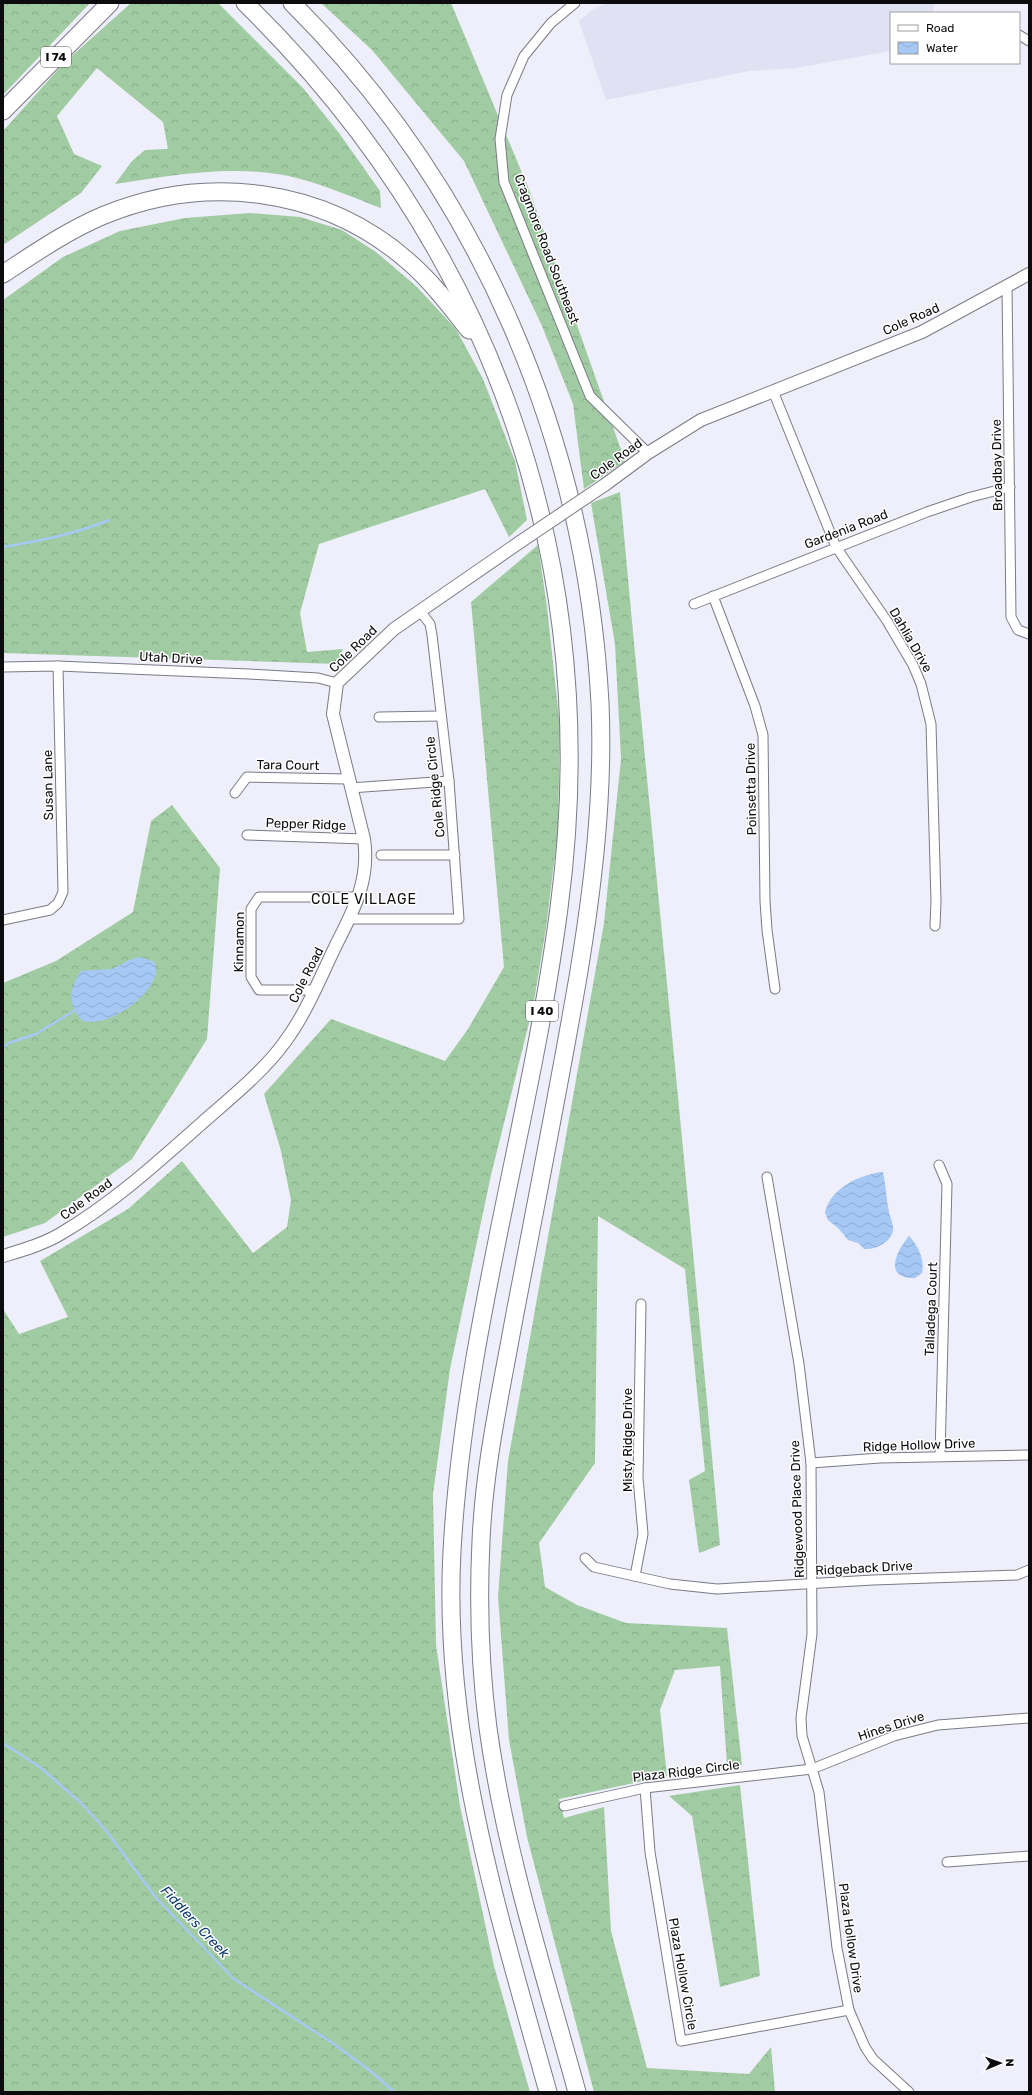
<svg xmlns="http://www.w3.org/2000/svg" width="1032" height="2095" viewBox="0 0 1032 2095" font-family="Rubik,sans-serif">
<style>
.built{fill:#e0e2f3}
.forest{fill:url(#forest-crowns)}
.water{fill:url(#water-waves)}
.lines{fill:none;stroke-linecap:round;stroke-linejoin:round}
.stream{stroke:#a5c8f4;stroke-width:2.5}
.minor-casing{stroke:#7a7b85;stroke-width:11}
.tertiary-casing{stroke:#7a7b85;stroke-width:14}
.motorway-casing{stroke:#7a7b85;stroke-width:19}
.minor{stroke:#fff;stroke-width:9}
.tertiary{stroke:#fff;stroke-width:12}
.motorway{stroke:#fff;stroke-width:17}
.tertiary-bridge-casing{stroke:#7a7b85;stroke-width:14;stroke-linecap:butt}
.tertiary-bridge{stroke:#fff;stroke-width:12}
.labels{text-anchor:middle;dominant-baseline:central;stroke-width:3;stroke-linejoin:round;paint-order:stroke}
.shield{fill:#fff;stroke:#555557;stroke-width:1}
.shield-label{font-size:12px;font-weight:bold;fill:#0c0c0f}
.street-label{font-size:13px;fill:#0c0c0f;stroke:#fff}
.neighbourhood-label{font-size:14px;letter-spacing:1px;fill:#0c0c0f;stroke:#fff}
.water-label{font-size:14px;font-style:italic;fill:#0c3c70;stroke:#fff}
</style>
<defs>
<pattern id="forest-crowns" width="20" height="18" patternUnits="userSpaceOnUse"><rect width="20" height="18" fill="#a1cba2"/><path d="M2 6a3 3 0 1 1 6 0M12 15a3 3 0 1 1 6 0" fill="none" stroke="#89ad8a"/></pattern>
<pattern id="water-waves" width="16" height="10" patternUnits="userSpaceOnUse"><rect width="16" height="10" fill="#a5c8f4"/><path d="M0 5q4-4 8 0t8 0" fill="none" stroke="#8dabd0"/></pattern>
</defs>
<rect width="100%" height="100%" fill="#eeeffa"/>
<polygon class="built" points="606,3 934,3 932,13 891,13 891,51 796,68 750,71 606,100 579,21 592,10"/>
<g class="forest">
<polygon points="3,3 90,3 3,95"/>
<path d="M 131,3 L 218,3 L 303,88 L 339,133 L 380,191 L 381,208 C 354,198 325,185 297,178 C 236,163 175,175 115,184 L 132,161 L 145,150 L 168,149 L 163,122 L 97,68 L 57,116 L 74,154 L 102,166 L 81,193 L 3,245 L 3,131 L 64,63 Z"/>
<polygon points="321,3 451,3 530,192 625,461 584,489 573,404 542,326 464,161 372,50"/>
<polygon points="250,213 300,217 342,230 376,252 416,286 456,329 483,379 515,461 527,520 509,537 485,489 319,544 300,613 307,652 343,649 337,664 3,653 3,300 63,257 120,231 185,218"/>
<path d="M 620,492 C 652,843 689,1194 720,1545 L 699,1553 L 689,1480 L 705,1471 L 685,1269 L 598,1216 L 595,1463 L 539,1543 L 545,1587 L 577,1605 L 626,1623 L 727,1628 L 742,1765 L 727,1765 L 720,1666 L 675,1670 L 660,1710 L 667,1776 L 559,1799 L 564,1818 L 604,1807 L 611,1931 L 647,2068 L 749,2074 L 771,2047 L 775,2092 L 594,2092 L 527,1837 L 509,1740 L 498,1597 L 508,1461 L 604,923 L 621,759 L 615,644 L 591,503 Z"/>
<polygon points="538,545 547,607 560,727 558,831 546,928 533,1007 491,1175 450,1369 433,1494 436,1645 460,1806 494,1966 530,2092 3,2092 3,1309 19,1334 68,1317 40,1261 128,1209 182,1161 253,1253 287,1227 291,1200 281,1151 264,1094 331,1019 445,1061 468,1029 504,967 471,602"/>
<polygon points="172,805 220,868 207,1039 132,1159 45,1223 3,1237 3,983 56,961 133,912 151,821"/>
<polygon points="740,1785 760,1976 720,1987 692,1816 669,1796"/>
</g>
<g class="water">
<path d="M 140,957 L 155,962 C 155,965 156,969 156,972 C 152,997 108,1028 83,1021 C 67,1006 69,988 81,971 L 112,969 L 129,960 Z"/>
<path d="M 881,1172 L 883,1172 C 886,1185 886,1199 889,1212 C 890,1218 894,1224 893,1231 C 890,1243 875,1250 864,1249 L 858,1243 L 848,1240 L 839,1229 L 828,1220 L 825,1212 C 832,1187 858,1176 881,1172 Z"/>
<path d="M 909,1236 C 918,1245 925,1260 922,1273 L 915,1278 C 883,1279 896,1251 909,1236 Z"/>
</g>
<g class="lines">
<g class="stream">
<path d="M 3,547 C 39,541 75,534 109,520"/>
<polyline points="3,1047 9,1043 36,1034 77,1009"/>
<polyline points="3,1743 41,1768 81,1803 104,1828 157,1899 234,1979 334,2044 373,2073 394,2092"/>
</g>
<g class="minor-casing">
<g id="minor">
<polyline points="575,3 551,23 524,56 507,95 500,139 504,182 590,396 648,453"/>
<polyline points="1019,35 1029,41"/>
<polyline points="1007,286 1011,617 1018,630 1029,634"/>
<polyline points="773,391 836,547 887,621 913,665 921,684 931,724 936,901 935,926"/>
<polyline points="713,596 755,706 763,735 765,901 767,930 775,989"/>
<polyline points="694,604 927,512 971,497 1010,487"/>
<polyline points="3,667 58,666 249,674 318,678 337,683"/>
<polyline points="379,717 441,716"/>
<polyline points="350,788 449,781"/>
<polyline points="235,793 247,777 348,779"/>
<polyline points="247,835 364,839"/>
<polyline points="381,855 455,855"/>
<polyline points="349,919 459,919 449,781 432,635 430,624 420,611"/>
<polyline points="3,920 50,910 58,903 63,892 58,666"/>
<polyline points="315,990 259,990 251,977 251,909 259,897 357,897"/>
<polyline points="939,1165 947,1184 940,1456"/>
<polyline points="767,1177 799,1364 811,1463 812,1634 801,1718 802,1736 819,1792 837,1948 849,2010 865,2047 873,2059 909,2092"/>
<polyline points="811,1463 880,1458 1029,1455"/>
<polyline points="585,1558 594,1567 670,1584 717,1589 873,1580 1017,1575 1029,1570"/>
<polyline points="635,1576 643,1534 638,1478 641,1304"/>
<polyline points="645,1788 650,1852 681,2041 849,2010"/>
<polyline points="564,1806 645,1788 812,1769 894,1736 938,1725 1029,1718"/>
<polyline points="947,1862 1029,1856"/>
</g>
</g>
<g class="tertiary-casing">
<g id="tertiary">
<polyline points="606,484 648,453 701,420 922,332 1029,274"/>
<path d="M 3,1256 C 23,1250 44,1244 62,1233 C 113,1203 158,1162 202,1123 C 228,1100 264,1071 284,1043 C 306,1014 320,978 336,945 C 354,910 370,879 364,839 L 333,714 L 337,683 L 394,629 L 520,542"/>
</g>
</g>
<g class="motorway-casing">
<g id="motorway">
<path d="M 245,3 C 492,245 605,563 559,908 C 531,1122 464,1334 452,1551 C 442,1737 499,1915 548,2092"/>
<path d="M 292,3 C 479,189 586,440 600,703 C 604,795 593,887 578,977 C 558,1093 535,1208 513,1324 C 500,1396 484,1468 481,1541 C 478,1603 480,1667 488,1728 C 505,1852 544,1972 577,2092"/>
<polyline points="3,111 110,3"/>
<path d="M 3,274 C 35,253 67,231 102,216 C 205,173 324,187 409,262 C 432,282 450,306 469,330"/>
</g>
</g>
<use href="#minor" class="minor"/>
<use href="#tertiary" class="tertiary"/>
<use href="#motorway" class="motorway"/>
<g class="tertiary-bridge-casing">
<polyline id="tertiary-bridge" points="520,542 606,484"/>
</g>
<use href="#tertiary-bridge" class="tertiary-bridge"/>
</g>
<g class="labels">
<g class="shield">
<rect x="41" y="47" width="30" height="20" rx="3"/>
<rect x="526" y="1001" width="32" height="20" rx="3"/>
</g>
<g class="shield-label">
<text x="56" y="57">I 74</text>
<text x="542" y="1011">I 40</text>
</g>
<g class="street-label">
<text transform="translate(547 249) rotate(69)">Cragmore Road Southeast</text>
<text transform="translate(911 319) rotate(-24)">Cole Road</text>
<text transform="translate(616 459) rotate(-36)">Cole Road</text>
<text transform="translate(997 465) rotate(-91)">Broadbay Drive</text>
<text transform="translate(846 529) rotate(-21)">Gardenia Road</text>
<text transform="translate(911 640) rotate(60)">Dahlia Drive</text>
<text transform="translate(353 649) rotate(-44)">Cole Road</text>
<text transform="translate(171 658) rotate(3)">Utah Drive</text>
<text transform="translate(288 765) rotate(1)">Tara Court</text>
<text transform="translate(48 785) rotate(-91)">Susan Lane</text>
<text transform="translate(435 787) rotate(-96)">Cole Ridge Circle</text>
<text transform="translate(751 789) rotate(-91)">Poinsetta Drive</text>
<text transform="translate(306 824) rotate(2)">Pepper Ridge</text>
<text transform="translate(239 942) rotate(-89)">Kinnamon</text>
<text transform="translate(306 975) rotate(-63)">Cole Road</text>
<text transform="translate(86 1199) rotate(-36)">Cole Road</text>
<text transform="translate(931 1309) rotate(-88)">Talladega Court</text>
<text transform="translate(627 1440) rotate(-90)">Misty Ridge Drive</text>
<text transform="translate(919 1445) rotate(-2)">Ridge Hollow Drive</text>
<text transform="translate(797 1509) rotate(-92)">Ridgewood Place Drive</text>
<text transform="translate(864 1568) rotate(-3)">Ridgeback Drive</text>
<text transform="translate(891 1726) rotate(-18)">Hines Drive</text>
<text transform="translate(686 1771) rotate(-7)">Plaza Ridge Circle</text>
<text transform="translate(851 1938) rotate(82)">Plaza Hollow Drive</text>
<text transform="translate(683 1974) rotate(80)">Plaza Hollow Circle</text>
</g>
<g class="neighbourhood-label">
<text x="364" y="899">COLE VILLAGE</text>
</g>
<g class="water-label">
<text transform="translate(195 1922) rotate(47)">Fiddlers Creek</text>
</g>
</g>
<rect width="1032" height="2095" fill="none" stroke="#0c0c0f" stroke-width="8"/>
<rect x="890" y="12" width="130" height="52" fill="#ffffff" stroke="#9e9e9f"/>
<rect x="898" y="25" width="20" height="6" fill="#ffffff" stroke="#9e9e9f"/>
<text x="926" y="32" font-size="12" fill="#0c0c0f">Road</text>
<rect x="898" y="42" width="20" height="12" fill="url(#water-waves)" stroke="#9e9e9f"/>
<text x="926" y="52" font-size="12" fill="#0c0c0f">Water</text>
<g transform="translate(1000 2063) rotate(88)" stroke="#ffffff" stroke-width="3" paint-order="stroke">
<path d="M0-3L7 15L0 10L-7 15Z" fill="#0c0c0f"/>
<text y="-6" font-size="11" font-weight="bold" text-anchor="middle" fill="#0c0c0f">N</text>
</g>
</svg>
